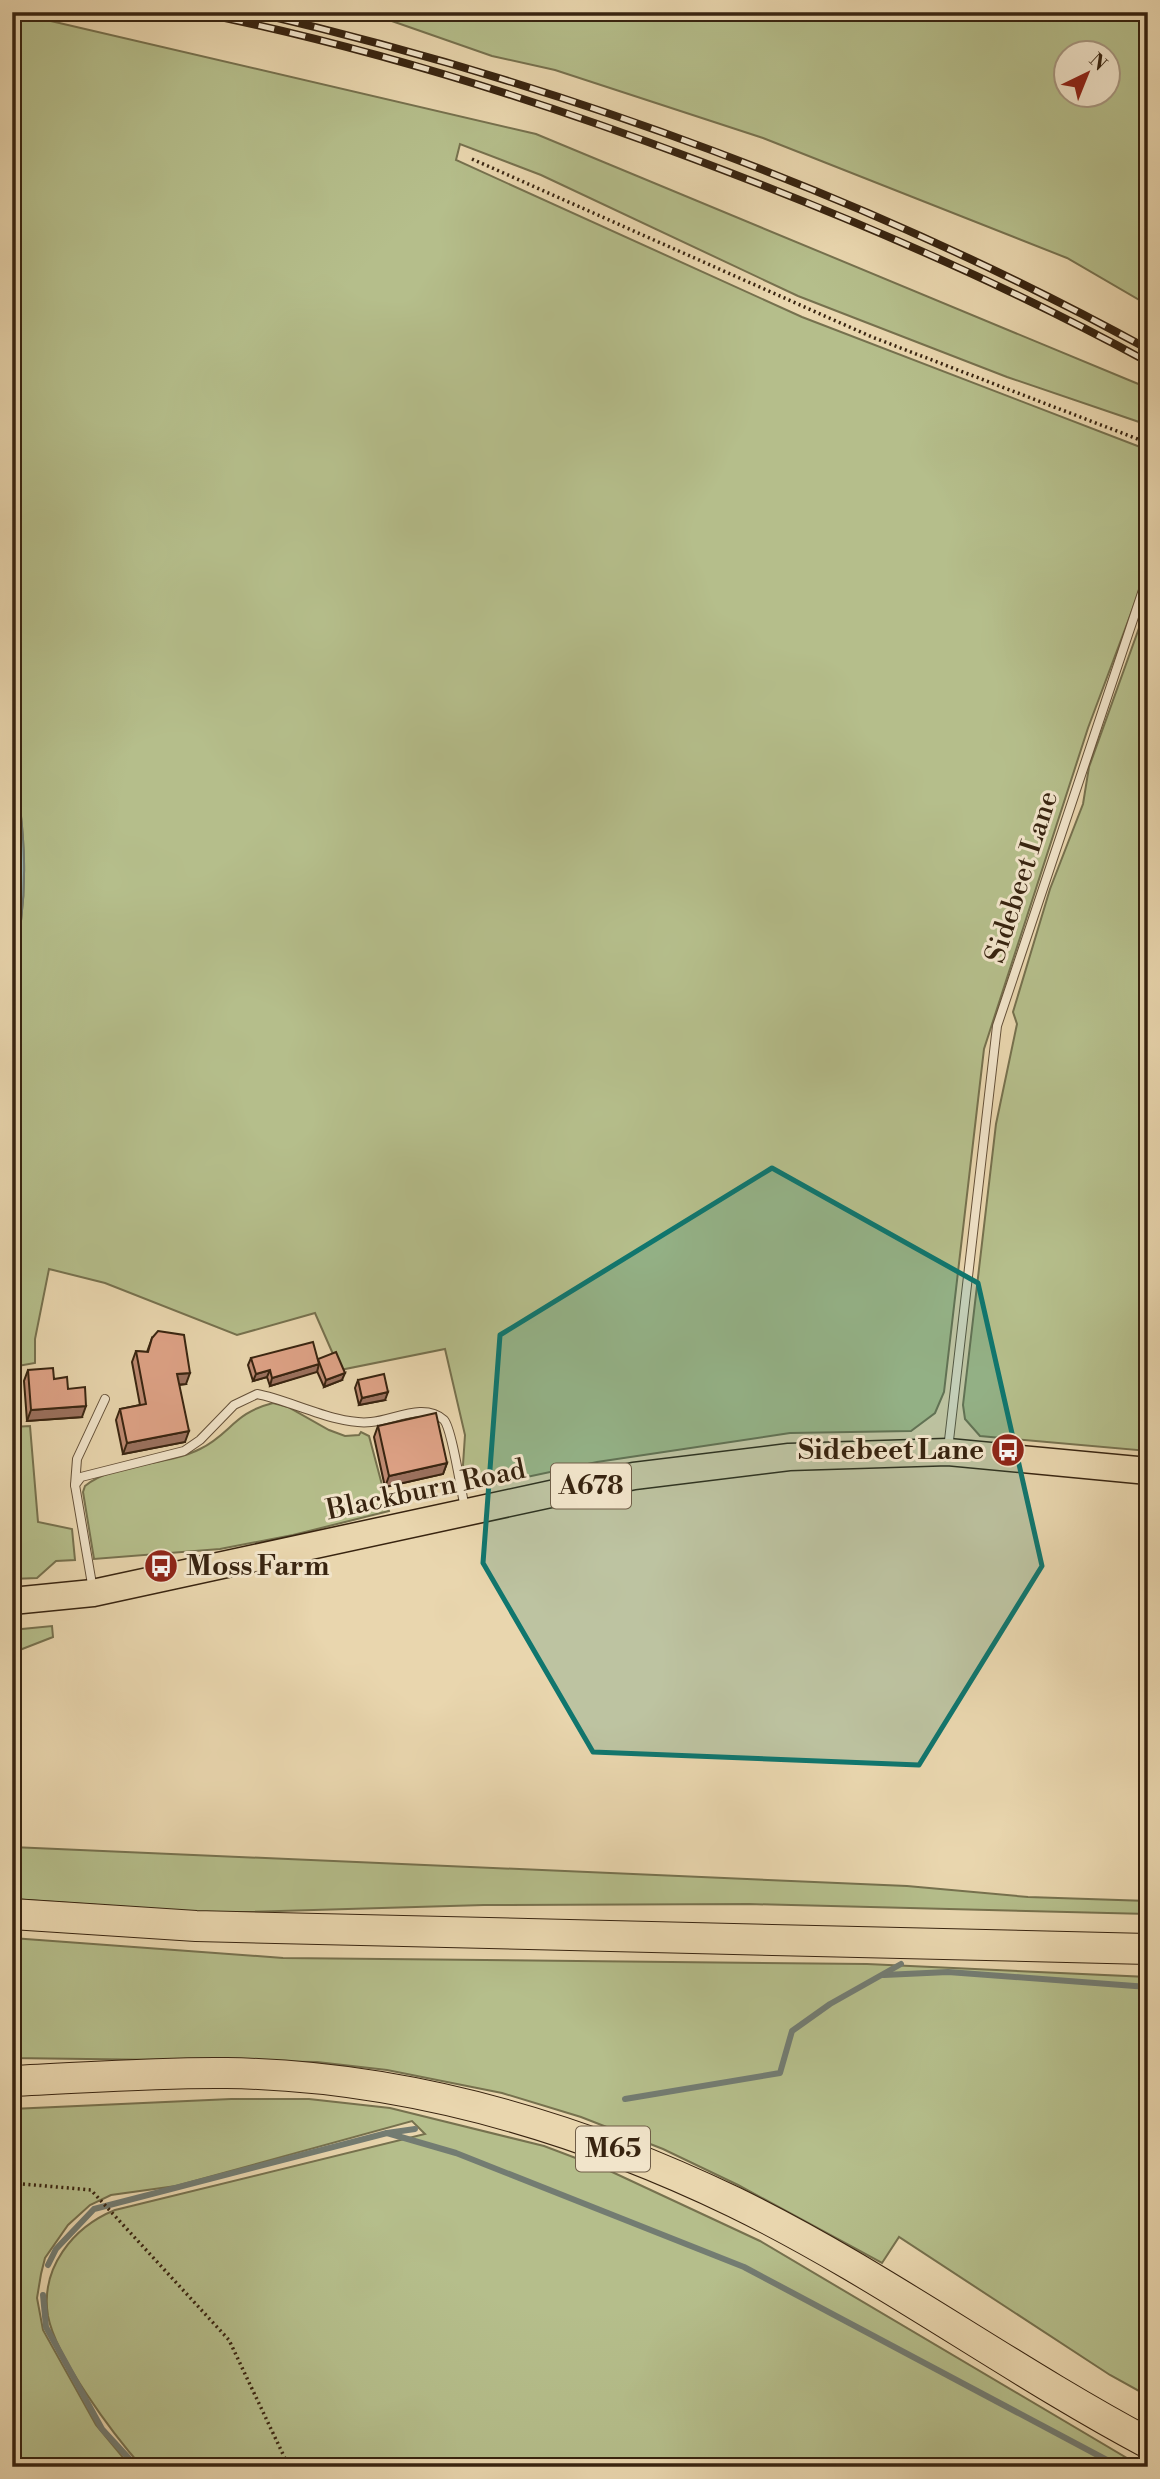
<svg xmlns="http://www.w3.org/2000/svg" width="1160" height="2479" viewBox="0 0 1160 2479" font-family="'Libre Bodoni',serif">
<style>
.green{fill:#b5be8b;stroke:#76714e;stroke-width:2;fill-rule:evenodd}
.water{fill:#9ab7b3;stroke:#737c72;stroke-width:2}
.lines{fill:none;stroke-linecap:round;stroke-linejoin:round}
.stream{stroke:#737c72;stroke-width:6}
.service-casing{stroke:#645038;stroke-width:10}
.primary-casing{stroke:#382410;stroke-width:29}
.motorway-casing{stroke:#382410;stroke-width:32}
.path{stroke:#382410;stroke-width:3.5;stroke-dasharray:2 3.5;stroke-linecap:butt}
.service{stroke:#f1e4ca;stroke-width:8}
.primary{stroke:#e9d6ae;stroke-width:26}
.motorway{stroke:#e9d6ae;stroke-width:30}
.rail-casing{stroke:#382410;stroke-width:8}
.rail{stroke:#f1e4ca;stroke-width:5;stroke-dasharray:16;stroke-linecap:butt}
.wall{fill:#bf8b73;stroke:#382410;stroke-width:2}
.shaded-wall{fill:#9b715e;stroke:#382410;stroke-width:2}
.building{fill:#dea286;stroke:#382410;stroke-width:2}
.marked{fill:#0f766e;fill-opacity:0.2;stroke:#0f766e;stroke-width:5;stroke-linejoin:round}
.labels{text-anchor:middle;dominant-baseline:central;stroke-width:6;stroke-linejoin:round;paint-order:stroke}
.shield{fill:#f1e4ca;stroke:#705e48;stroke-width:2}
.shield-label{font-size:26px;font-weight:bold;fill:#382410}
.street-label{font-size:28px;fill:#382410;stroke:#f1e4ca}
.poi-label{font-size:28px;font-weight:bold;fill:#382410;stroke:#f1e4ca;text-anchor:end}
</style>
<rect width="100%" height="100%" fill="#e9d6ae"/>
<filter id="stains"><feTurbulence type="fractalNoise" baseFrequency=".00286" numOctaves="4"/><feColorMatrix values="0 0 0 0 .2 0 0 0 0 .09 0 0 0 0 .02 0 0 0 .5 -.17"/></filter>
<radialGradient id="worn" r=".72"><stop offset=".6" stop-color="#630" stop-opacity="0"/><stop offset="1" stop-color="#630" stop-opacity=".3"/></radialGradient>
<g class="green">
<path d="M 12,12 L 536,134 L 1148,388 L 1148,425 L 1007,377 L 798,296 L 541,175 L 460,144 L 456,160 L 802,317 L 1148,450 L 1148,568 L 1088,728 L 984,1049 L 944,1392 L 935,1413 L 911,1431 L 790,1433 L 597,1462 L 470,1489 L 463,1465 L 465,1435 L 445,1349 L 340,1370 L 315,1313 L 237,1335 L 105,1283 L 49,1269 L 35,1339 L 35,1363 L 12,1367 L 12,968 C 31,895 25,827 12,754 Z"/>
<path d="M 366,12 L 1148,12 L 1148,305 L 1067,258 L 763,138 L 555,70 L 492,56 ZM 1066,52 L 1108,52 L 1108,94 L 1066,94 Z"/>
<polygon points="1148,603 1148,1451 980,1436 965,1419 963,1405 996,1124 1017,1024 1013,1012 1050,889 1083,804 1089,767"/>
<path d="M 273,1403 L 288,1407 L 329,1430 L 345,1436 L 359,1435 L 361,1432 L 369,1436 L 389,1511 L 293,1535 L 220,1549 L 94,1559 L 83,1492 L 85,1486 C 112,1463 167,1466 200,1449 C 231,1434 233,1413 273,1403 Z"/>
<polygon points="30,1426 38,1522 72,1529 75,1560 56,1561 37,1578 12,1579 12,1427"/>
<polygon points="52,1626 53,1637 12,1653 12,1630"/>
<polygon points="12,1847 907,1886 1028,1897 1148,1901 1148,1914 749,1904 484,1905 212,1913 12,1899"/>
<polygon points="12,1938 283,1958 867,1964 1148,1977 1148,2396 1110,2375 899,2237 882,2263 738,2185 663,2149 581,2117 502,2093 387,2070 317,2062 12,2058"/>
<path d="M 231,2099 L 309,2099 L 390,2108 L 544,2146 L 610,2171 L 760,2241 L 1142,2467 L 142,2467 C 113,2434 56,2358 48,2316 C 40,2268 73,2227 115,2210 L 425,2134 L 412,2121 L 176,2186 L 111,2195 L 90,2205 L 68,2225 L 45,2258 L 41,2274 L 37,2298 L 43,2330 L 96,2425 L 131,2467 L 12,2467 L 12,2109 Z"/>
</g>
<path class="water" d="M 12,754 C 25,827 31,895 12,968 Z"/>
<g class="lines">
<g class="stream">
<polyline points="1145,1725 1148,1724"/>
<polyline points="884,1975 948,1972 1148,1987"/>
<polyline points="625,2099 780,2073 792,2031 830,2004 901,1964"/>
<polyline points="387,2133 456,2153 744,2267 1120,2467"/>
<polyline points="48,2265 56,2249 94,2209 387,2133 415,2129"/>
<polyline points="43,2295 46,2327 102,2429 137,2467"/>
</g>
<g class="service-casing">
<g id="service">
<polyline points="948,1449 997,1026 1148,575"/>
<polyline points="75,1485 77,1459 105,1399"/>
<path d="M 93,1590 L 75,1485 L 81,1477 L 184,1451 L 200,1440 L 234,1405 L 257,1394 C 290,1400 338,1426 371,1422 C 394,1420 424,1402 444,1420 C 452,1429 461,1491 465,1508"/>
</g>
</g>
<g class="primary-casing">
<polyline id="primary" points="12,1601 93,1593 634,1476 789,1457 948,1452 1148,1471"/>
</g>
<g class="motorway-casing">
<g id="motorway">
<polyline points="12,1914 196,1926 1148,1949"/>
<path d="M 12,2081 C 83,2078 156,2072 227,2073 C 404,2076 576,2126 734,2202 C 878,2272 1007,2368 1148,2443"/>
</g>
</g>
<g class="path">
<polyline points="472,159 872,337 1148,443"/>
<polyline points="12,2183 91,2190 229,2340 289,2467"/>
</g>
<use href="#service" class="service"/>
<use href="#primary" class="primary"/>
<use href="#motorway" class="motorway"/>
<g class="rail-casing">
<g id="rail">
<path d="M 196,12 C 366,46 532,98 694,159 C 849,217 1002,282 1148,362"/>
<path d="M 252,12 C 560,83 870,197 1148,349"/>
</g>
</g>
<use href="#rail" class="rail"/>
</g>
<g class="wall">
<polygon points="152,1338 186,1384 179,1385 185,1442 123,1454 116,1420 120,1409 140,1405 132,1362 136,1351 147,1352"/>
<polygon points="251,1358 318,1359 342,1380 324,1387 317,1371 270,1386 267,1377 253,1381 248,1365"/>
<polygon points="28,1370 54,1379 68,1389 82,1417 27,1421 24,1381"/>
<polygon points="358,1380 385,1400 359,1405 355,1388"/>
<polygon points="378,1426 447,1463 443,1474 385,1487 374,1437"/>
</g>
<g class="shaded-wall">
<polygon points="319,1364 317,1372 270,1386 272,1378"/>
<polygon points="270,1370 267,1377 253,1381 256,1374"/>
<polygon points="190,1373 186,1384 173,1385 177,1374"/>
<polygon points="345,1373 342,1380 324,1387 326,1380"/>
<polygon points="388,1392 385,1400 359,1405 362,1398"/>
<polygon points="86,1406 82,1417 27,1421 31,1410"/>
<polygon points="189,1431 185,1442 123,1454 127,1443"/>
<polygon points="447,1463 443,1474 385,1487 389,1476"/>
</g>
<g class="building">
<polygon points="158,1331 184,1335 190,1373 177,1374 189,1431 127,1443 120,1409 146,1404 136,1351 148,1352 152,1338"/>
<polygon points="313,1342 319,1364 272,1378 270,1370 256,1374 251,1358"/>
<polygon points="336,1352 345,1373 326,1380 318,1359"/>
<polygon points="53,1368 54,1379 67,1377 68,1389 85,1387 86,1406 31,1410 28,1370"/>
<polygon points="384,1374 388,1392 362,1398 358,1380"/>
<polygon points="436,1413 447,1463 389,1476 378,1426"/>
</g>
<path class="marked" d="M 772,1168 L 978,1283 L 1042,1566 L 919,1765 L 593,1752 L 483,1563 L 500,1335 Z"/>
<defs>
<g id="bus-disc" transform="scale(1.75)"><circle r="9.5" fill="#8f2418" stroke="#f1e4ca"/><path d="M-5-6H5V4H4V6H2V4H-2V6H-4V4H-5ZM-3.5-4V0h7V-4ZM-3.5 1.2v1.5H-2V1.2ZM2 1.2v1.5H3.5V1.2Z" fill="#fff"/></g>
</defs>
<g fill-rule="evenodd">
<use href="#bus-disc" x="1008" y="1450"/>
<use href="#bus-disc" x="161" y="1566"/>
</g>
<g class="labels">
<g class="shield">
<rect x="551" y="1463.5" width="80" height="45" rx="5"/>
<rect x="576" y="2126.5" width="74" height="45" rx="5"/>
</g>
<g class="shield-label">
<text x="591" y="1486">A678</text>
<text x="613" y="2149">M65</text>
</g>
<g class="street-label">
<text transform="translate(1022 877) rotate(-72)">Sidebeet Lane</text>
<text transform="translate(426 1490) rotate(-12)">Blackburn Road</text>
</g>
<g class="poi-label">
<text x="984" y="1450">Sidebeet Lane</text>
<text x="186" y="1566" text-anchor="start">Moss Farm</text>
</g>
</g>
<rect width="1160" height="2479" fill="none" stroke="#e9d6ae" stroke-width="42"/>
<rect x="14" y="14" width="1132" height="2451" fill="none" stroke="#382410" stroke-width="3.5"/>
<rect x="21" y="21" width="1118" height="2437" fill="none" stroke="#382410" stroke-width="2"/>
<g transform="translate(1087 74) rotate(43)"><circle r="33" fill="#f1e4ca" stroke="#a79780" stroke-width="2"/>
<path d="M0-5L12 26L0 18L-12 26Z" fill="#8f2418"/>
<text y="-10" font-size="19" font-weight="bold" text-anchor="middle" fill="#382410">N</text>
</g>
<rect width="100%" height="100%" filter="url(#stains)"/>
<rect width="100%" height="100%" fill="url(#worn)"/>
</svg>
